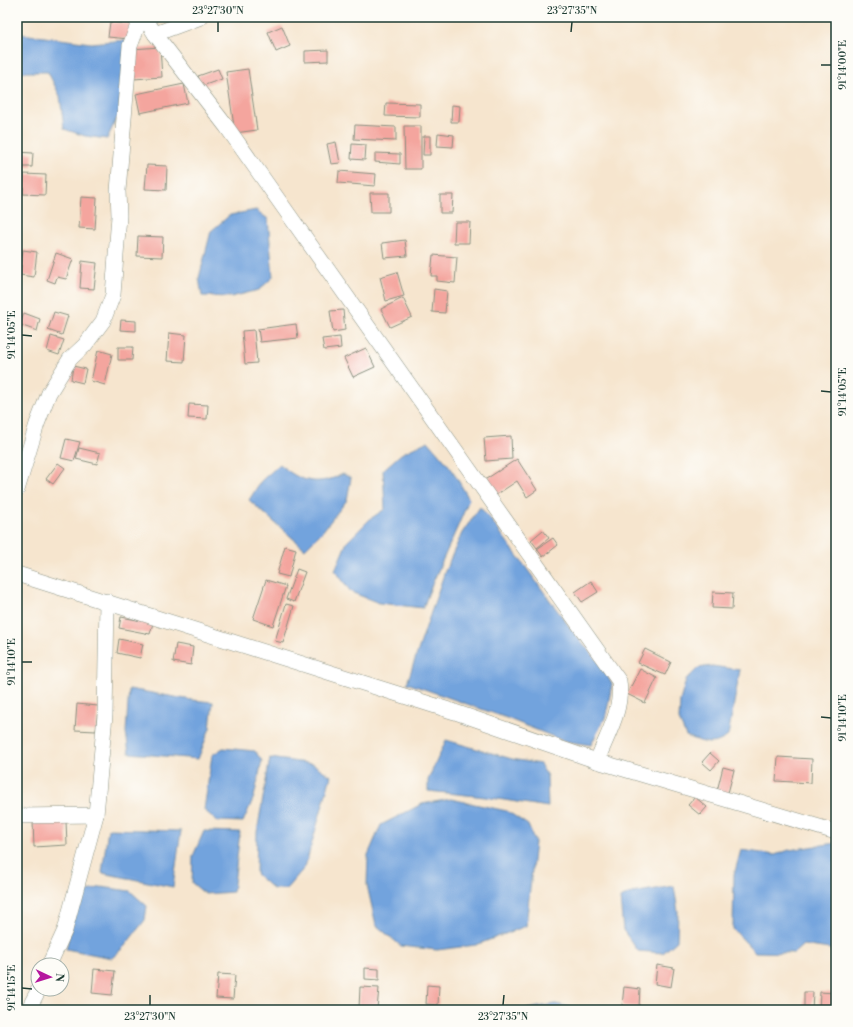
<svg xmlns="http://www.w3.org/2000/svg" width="853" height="1027" viewBox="0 0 853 1027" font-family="'Libre Bodoni',serif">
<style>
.water{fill:#72a3dd;stroke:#487088}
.building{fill:#f4a59e}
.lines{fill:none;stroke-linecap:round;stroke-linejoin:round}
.minor-casing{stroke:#8a9181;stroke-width:16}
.minor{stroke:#fff;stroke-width:15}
.ticks{fill:none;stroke:#1f3d34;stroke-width:1.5}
.neatline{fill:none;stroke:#1f3d34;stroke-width:1.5}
.ticks-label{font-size:10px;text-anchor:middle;fill:#1f3d34}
</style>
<rect width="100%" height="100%" fill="#fdfcf7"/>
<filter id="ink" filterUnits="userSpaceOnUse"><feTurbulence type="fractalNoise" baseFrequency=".025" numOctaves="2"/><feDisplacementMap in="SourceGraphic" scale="8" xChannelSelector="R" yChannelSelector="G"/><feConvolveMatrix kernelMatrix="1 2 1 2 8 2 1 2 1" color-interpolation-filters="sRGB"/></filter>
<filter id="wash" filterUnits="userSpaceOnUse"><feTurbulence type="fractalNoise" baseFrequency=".012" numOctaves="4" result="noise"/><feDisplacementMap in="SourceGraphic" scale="16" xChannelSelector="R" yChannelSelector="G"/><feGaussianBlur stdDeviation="0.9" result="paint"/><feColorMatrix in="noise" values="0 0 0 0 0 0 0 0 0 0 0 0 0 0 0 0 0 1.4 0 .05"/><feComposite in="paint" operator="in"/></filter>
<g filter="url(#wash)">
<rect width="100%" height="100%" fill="#f6e5ce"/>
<g class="water">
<polygon points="21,34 91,43 126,40 120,111 107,139 85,136 64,129 60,96 48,72 17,72 17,35"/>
<polygon points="256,210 268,219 273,277 259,290 231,297 202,296 199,278 211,231 230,215"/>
<path d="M 428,441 L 451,468 L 469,499 C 455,536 436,571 423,608 L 379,603 L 351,592 L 335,570 L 347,542 L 370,519 L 385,509 L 383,470 L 401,454 Z"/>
<path d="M 280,464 C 300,483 319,486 343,474 L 351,478 L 347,500 L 322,532 L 305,549 L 249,500 L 261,481 Z"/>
<polygon points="480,507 491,520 574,633 599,662 612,684 606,716 591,745 564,741 504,717 407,683 445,571 462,533"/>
<path d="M 712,666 L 740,670 L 728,736 C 712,748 703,742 686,736 L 679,720 L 680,701 L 686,680 L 698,668 Z"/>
<polygon points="129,689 192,700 213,702 210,728 198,759 129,753 126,732"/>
<polygon points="446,740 512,759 540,764 547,776 548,807 485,797 428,791 428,780"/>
<polygon points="223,748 255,751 262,761 254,797 243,822 217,821 204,810 212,755"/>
<polygon points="270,758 313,764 331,776 305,867 286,889 273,889 256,874 257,832"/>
<polygon points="451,799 507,811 528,825 535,842 526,926 476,945 437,950 401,946 376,925 367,885 368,855 381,825 422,804"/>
<polygon points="108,829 181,831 173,887 102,873"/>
<polygon points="204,831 240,832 233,892 205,894 192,883 193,856"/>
<polygon points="836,843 836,950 803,945 794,953 755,952 733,929 734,875 741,850 775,855 789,850"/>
<polygon points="674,886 678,912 677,941 663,953 638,951 623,930 620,898 632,893"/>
<polygon points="101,887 130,891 147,906 145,920 124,947 112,958 66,949 75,910 86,892"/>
<polygon points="555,1004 570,1007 573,1010 522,1010"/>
</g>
<g id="blocks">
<g class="building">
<polygon points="110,22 131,24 129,39 108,37"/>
<polygon points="282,26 290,46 276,52 268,32"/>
<polygon points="160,47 162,77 134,79 132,49"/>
<polygon points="328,50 328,61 305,62 305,51"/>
<polygon points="218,69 222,79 202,86 198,76"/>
<polygon points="248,69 257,130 235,133 226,72"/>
<polygon points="184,84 188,103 140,113 136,94"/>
<polygon points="386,103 420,104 420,117 385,116"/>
<polygon points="452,105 460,106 459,122 451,122"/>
<polygon points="355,125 396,127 396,141 354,139"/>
<polygon points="404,126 421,126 421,169 405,169"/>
<polygon points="438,133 454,135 453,147 437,146"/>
<polygon points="424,136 430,136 430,155 423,155"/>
<polygon points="336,142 340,163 331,164 327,144"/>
<polygon points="352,144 366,145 365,160 351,159"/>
<polygon points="17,152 33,153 32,167 17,167"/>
<polygon points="375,153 400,154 400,164 375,162"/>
<polygon points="147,165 167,166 166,190 145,189"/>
<polygon points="339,171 376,174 375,186 338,183"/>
<polygon points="24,174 46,175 45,195 23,194"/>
<polygon points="370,193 389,193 389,212 371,212"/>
<polygon points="440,195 453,195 452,213 440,213"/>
<polygon points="81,197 97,198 95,229 79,228"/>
<polygon points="455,222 470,222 469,243 454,243"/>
<polygon points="138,236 163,237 162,257 137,256"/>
<polygon points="405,240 407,256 384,258 382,243"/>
<polygon points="23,250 37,252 34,277 20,275"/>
<polygon points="56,253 73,259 66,279 57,277 55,283 47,280"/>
<polygon points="433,255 457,257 455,283 437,281 437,276 431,276"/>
<polygon points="82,261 97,263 94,289 80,288"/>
<polygon points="397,272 404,296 386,301 380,277"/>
<polygon points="434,289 447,291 445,313 432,312"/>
<polygon points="403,298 412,317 390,327 381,309"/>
<polygon points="343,310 345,330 333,332 330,311"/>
<polygon points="54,312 68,316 62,335 48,330"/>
<polygon points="24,313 40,319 37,331 20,325"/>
<polygon points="121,320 136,321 136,331 120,330"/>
<polygon points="296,324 298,338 260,342 258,329"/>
<polygon points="254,330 257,363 245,364 242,331"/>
<polygon points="169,333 186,335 184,362 167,361"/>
<polygon points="51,336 64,340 59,355 47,351"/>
<polygon points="340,337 341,348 324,350 322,339"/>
<polygon points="118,347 133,347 132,360 118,360"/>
<polygon points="366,348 375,367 353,377 344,358"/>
<polygon points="98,350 112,354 105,385 91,381"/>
<polygon points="73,366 86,369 83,383 71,380"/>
<polygon points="189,404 208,405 207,419 188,418"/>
<polygon points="511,436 512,459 486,461 484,438"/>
<polygon points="66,439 80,442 74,461 61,458"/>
<polygon points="79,448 100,453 97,464 76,459"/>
<polygon points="517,459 537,490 527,497 517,481 493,497 483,481"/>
<polygon points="58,463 65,468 53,484 46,479"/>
<polygon points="543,530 549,538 537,548 531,540"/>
<polygon points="553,538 558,545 543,557 537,549"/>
<polygon points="285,546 296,549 289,577 277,574"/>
<polygon points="297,569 305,572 294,602 286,599"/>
<polygon points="266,580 286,586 273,626 253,619"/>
<polygon points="591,581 598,592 582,602 575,592"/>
<polygon points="713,592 733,593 732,609 712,608"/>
<polygon points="286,604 294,606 283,643 275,641"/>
<polygon points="121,617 153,623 150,634 119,628"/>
<polygon points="119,639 143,644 140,658 117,653"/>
<polygon points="176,644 193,647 191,665 173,662"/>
<polygon points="645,649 671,662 665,675 638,663"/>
<polygon points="640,669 657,678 645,703 627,694"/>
<polygon points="77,704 98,706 96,731 75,730"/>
<polygon points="710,753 719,761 711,770 702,762"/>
<polygon points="778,757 812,759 811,783 776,781"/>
<polygon points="723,767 734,770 728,793 717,791"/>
<polygon points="695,797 707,807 700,815 688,805"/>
<polygon points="66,821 67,845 34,847 33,822"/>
<polygon points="657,965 674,968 671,987 655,984"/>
<polygon points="365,968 379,969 379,980 365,979"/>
<polygon points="94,969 115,971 112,995 92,993"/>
<polygon points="218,974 235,975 233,999 216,998"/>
<polygon points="427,985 439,986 438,1005 426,1004"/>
<polygon points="360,987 379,988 377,1009 359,1008"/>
<polygon points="624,987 640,989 639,1007 622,1006"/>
<polygon points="804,992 813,992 812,1010 804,1010"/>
<polygon points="820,992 834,993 833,1010 819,1010"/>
<polygon points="418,1006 434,1007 434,1010 417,1010"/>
</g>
</g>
</g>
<g filter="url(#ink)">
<use href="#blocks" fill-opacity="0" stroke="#8a9181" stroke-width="1"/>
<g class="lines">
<g class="minor-casing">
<g id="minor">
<path d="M 144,17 L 155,34 L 226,126 L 619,681 C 623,710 607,735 597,761"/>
<polyline points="155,34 201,17"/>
<polyline points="17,490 37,424 49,393 70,359 85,345 103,321 113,295 119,216 118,191 130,46 141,17"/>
<polyline points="17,574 455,712 597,761 836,832"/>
<polyline points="17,816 96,815"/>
<polyline points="49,965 65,930 96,815 105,715 107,601"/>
<polyline points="28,1010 39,989"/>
</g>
</g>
<use href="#minor" class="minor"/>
</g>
</g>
<path class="ticks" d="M 218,32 L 218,22M 571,32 L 572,22M 821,65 L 831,65M 22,335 L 32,336M 821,391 L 831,392M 22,662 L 32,662M 821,717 L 831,718M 22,988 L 32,989M 150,1005 L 150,995M 503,1005 L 504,995"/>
<rect width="853" height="1027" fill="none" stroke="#fdfcf7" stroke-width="44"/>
<g transform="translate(50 977) rotate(94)"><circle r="19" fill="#fdfcf7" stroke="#a4b0a9"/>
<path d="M0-3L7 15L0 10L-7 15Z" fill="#b5179e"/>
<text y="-6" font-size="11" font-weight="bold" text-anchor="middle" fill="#1f3d34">N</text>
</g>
<rect x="22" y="22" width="809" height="983" class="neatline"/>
<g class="ticks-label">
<text x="218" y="14">23°27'30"N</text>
<text x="572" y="14">23°27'35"N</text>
<text transform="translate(842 65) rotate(-90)" y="4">91°14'00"E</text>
<text transform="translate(11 335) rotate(-90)" y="4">91°14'05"E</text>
<text transform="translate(842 392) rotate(-90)" y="4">91°14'05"E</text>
<text transform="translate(11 662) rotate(-90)" y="4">91°14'10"E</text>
<text transform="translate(842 718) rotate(-90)" y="4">91°14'10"E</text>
<text transform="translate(11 988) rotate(-90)" y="4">91°14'15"E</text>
<text x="150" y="1020">23°27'30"N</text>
<text x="503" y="1020">23°27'35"N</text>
</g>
</svg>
